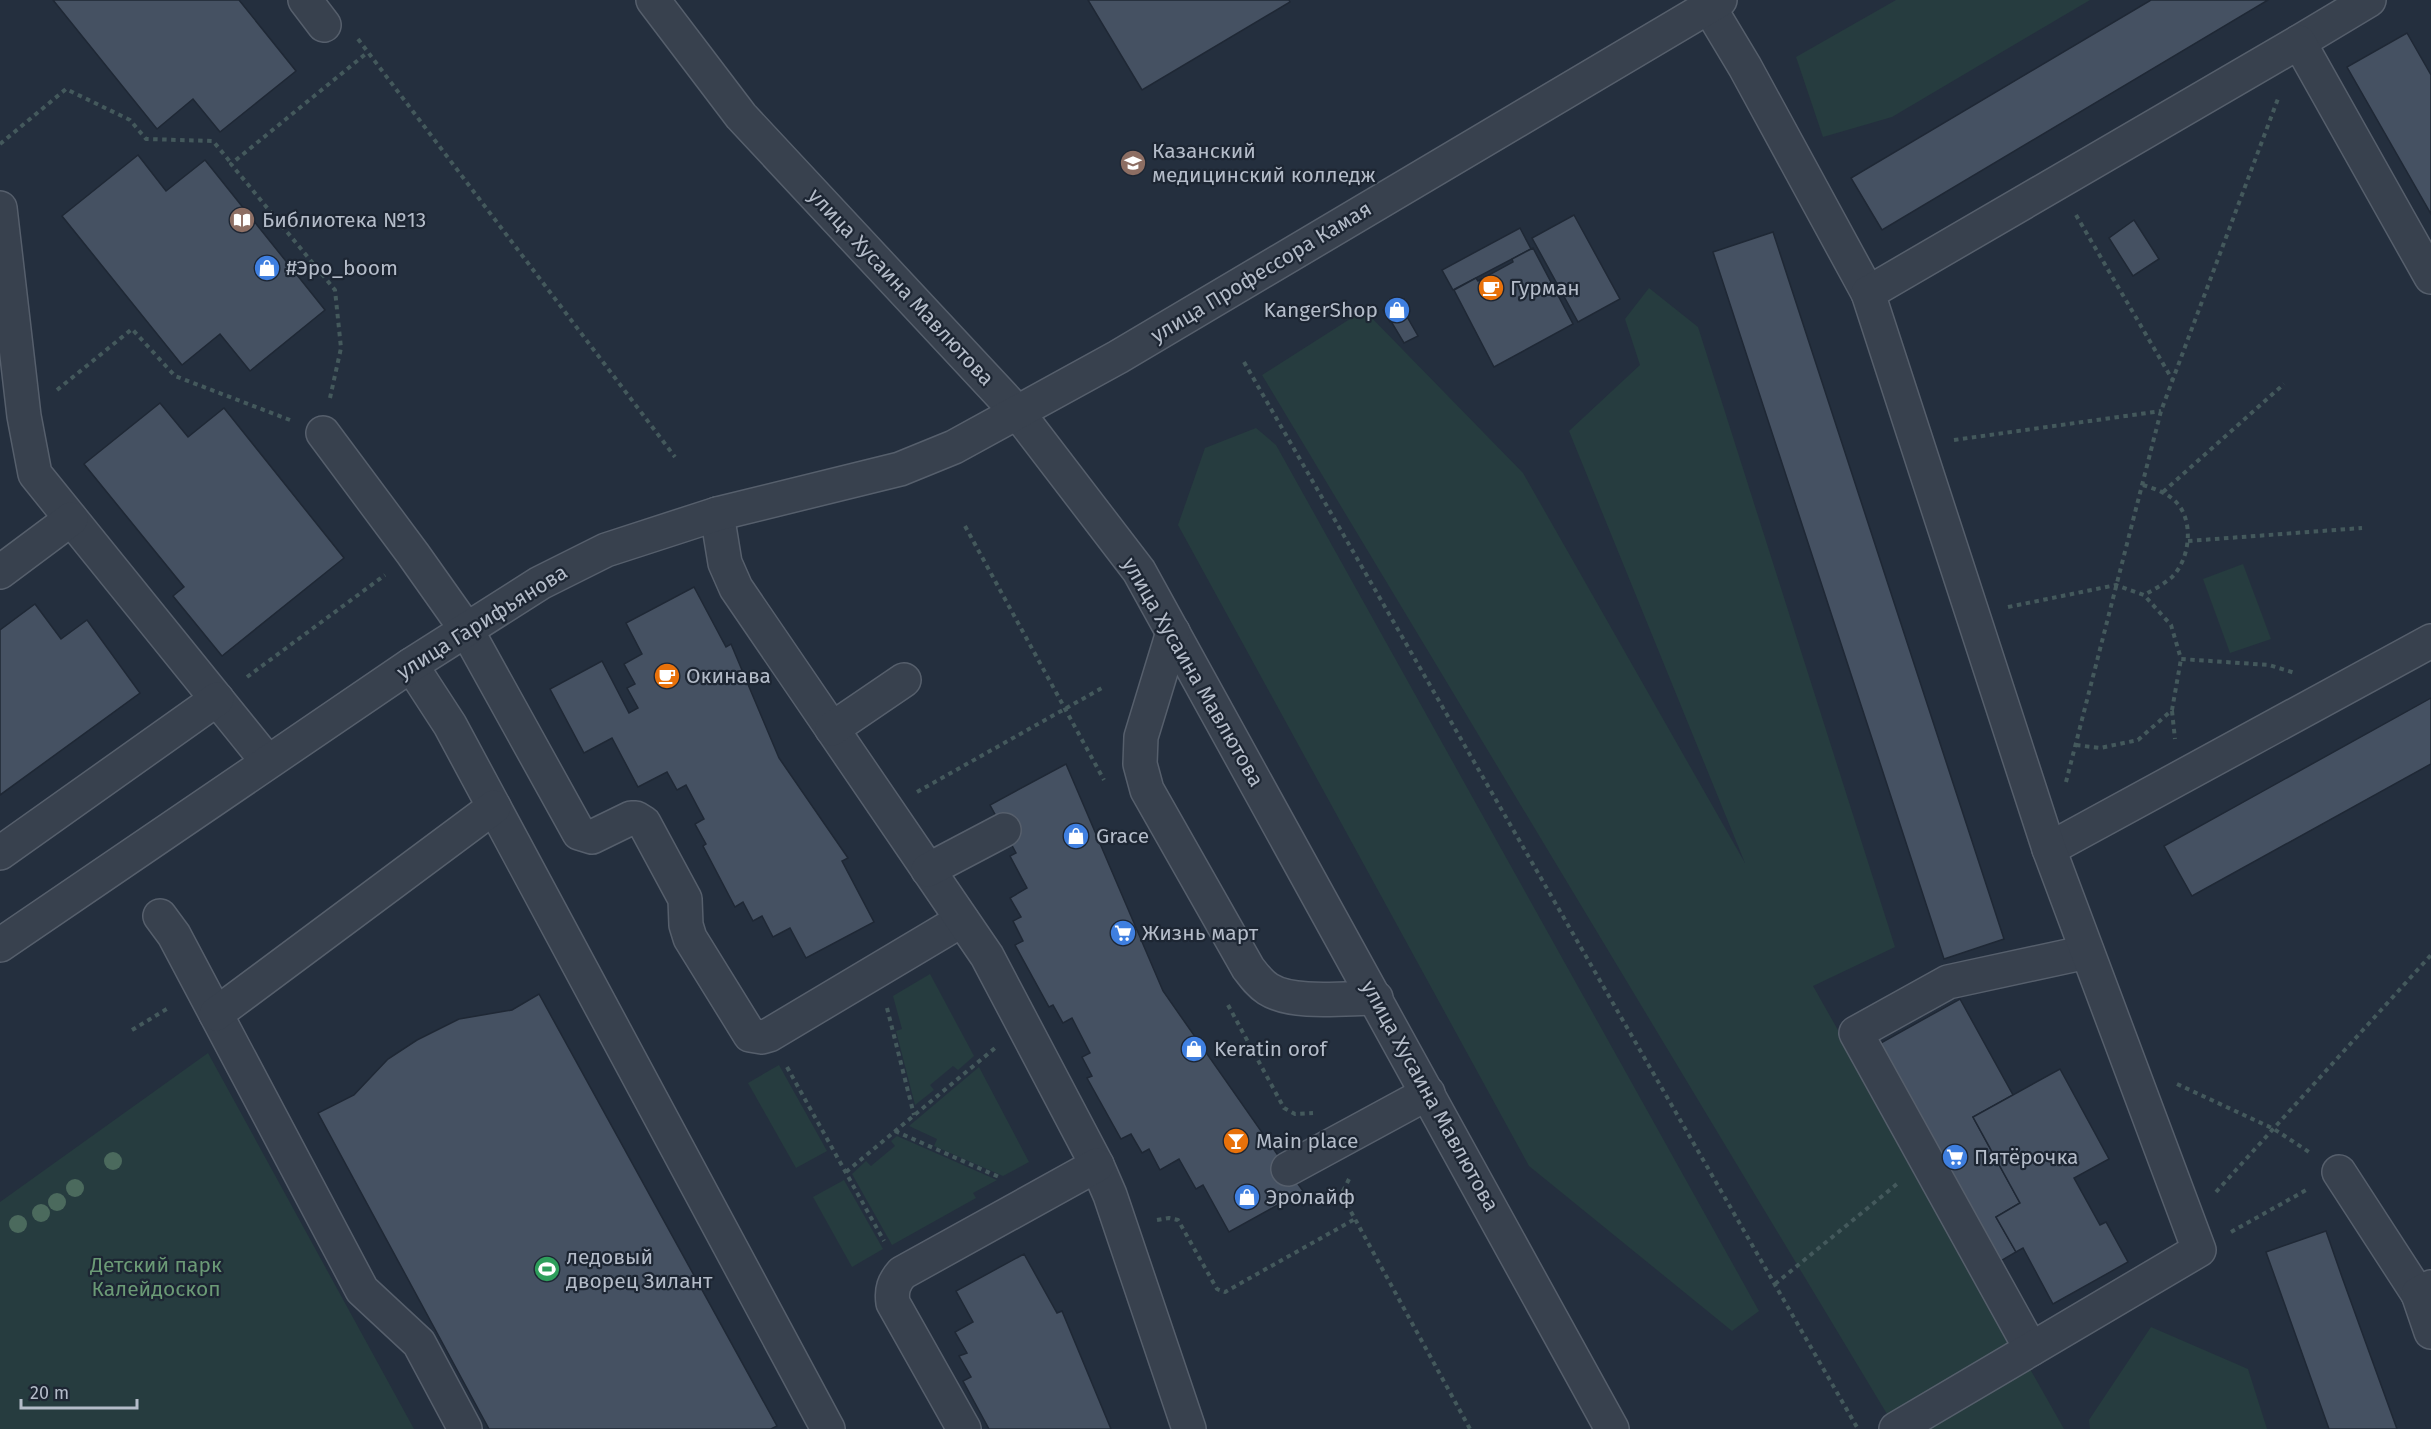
<svg xmlns="http://www.w3.org/2000/svg" width="2431" height="1429" viewBox="0 0 2431 1429" font-family="'Fira Sans',sans-serif">
<style>
.green{fill:#263c3f}
.building{fill:#455162;stroke:#1f2835;stroke-width:1.5}
.lines{fill:none;stroke-linecap:round;stroke-linejoin:round}
.minor-casing{stroke:#565f6c;stroke-width:36}
.path{stroke:#44595c;stroke-width:4;stroke-dasharray:4.5 4.5;stroke-linecap:butt}
.minor{stroke:#38414e;stroke-width:33}
.tree{fill:#4b6a5d}
.labels{text-anchor:middle;dominant-baseline:central;stroke-width:4.5;stroke-linejoin:round;paint-order:stroke}
.poi-label{font-size:21px;fill:#b4bcc9;stroke:#1d2633;text-anchor:start}
.street-label{font-size:21px;fill:#b4bcc9;stroke:#1d2633}
.park-label{font-size:21px;fill:#6b9a76;stroke:#1d2633}
</style>
<rect width="100%" height="100%" fill="#242f3e"/>
<g class="green">
<polygon points="1896,0 2090,0 1892,117 1823,137 1796,57"/>
<polygon points="1649,288 1698,327 1895,947 1813,986 2064,1429 1896,1429 1262,375 1364,310 1523,473 1745,863 1569,431 1640,365 1625,319"/>
<polygon points="1256,428 1276,445 1759,1311 1732,1331 1529,1166 1178,525 1205,448"/>
<polygon points="2243,564 2271,639 2230,653 2203,579"/>
<polygon points="930,974 974,1056 958,1070 953,1066 930,1085 934,1090 915,1105 896,1031 902,1029 893,996"/>
<polygon points="208,1053 414,1429 0,1429 0,1202"/>
<polygon points="779,1065 827,1151 796,1168 748,1083"/>
<polygon points="979,1067 1029,1162 1003,1176 934,1146 937,1139 909,1126"/>
<polygon points="897,1136 997,1180 973,1193 976,1198 892,1245 852,1174 866,1161 871,1166 895,1146 891,1141"/>
<polygon points="844,1180 883,1249 852,1267 813,1197"/>
<polygon points="2151,1327 2248,1369 2267,1429 2090,1429 2089,1420"/>
</g>
<g class="building">
<polygon points="53,0 239,0 296,71 220,132 193,99 157,129"/>
<polygon points="1088,0 1289,0 1290,2 1142,90"/>
<polygon points="2151,0 2268,0 1882,230 1851,178"/>
<polygon points="2407,33 2431,75 2431,214 2347,67"/>
<polygon points="138,155 166,191 205,160 325,310 250,371 220,334 182,365 62,216"/>
<polygon points="1574,215 1620,299 1578,322 1532,238"/>
<polygon points="2134,220 2159,259 2133,276 2109,238"/>
<polygon points="1520,228 1531,249 1453,290 1442,270"/>
<polygon points="1773,232 2004,939 1944,959 1713,252"/>
<polygon points="1533,248 1573,324 1494,367 1454,290 1476,278 1478,281 1513,262 1512,259"/>
<polygon points="1404,299 1410,311 1390,322 1383,310"/>
<polygon points="1406,315 1418,336 1404,343 1392,323"/>
<polygon points="160,403 188,437 224,408 344,558 222,656 173,596 184,587 84,464"/>
<polygon points="694,587 726,647 731,644 779,758 848,858 842,861 874,922 806,958 790,928 773,937 762,916 753,921 743,902 735,907 703,846 706,844 695,824 704,819 686,785 677,790 667,772 638,787 612,738 584,753 550,689 602,661 629,713 638,708 627,688 635,684 624,664 642,654 626,623"/>
<polygon points="35,604 61,639 87,620 140,693 0,795 0,630"/>
<polygon points="2431,698 2431,764 2192,896 2164,846"/>
<polygon points="1066,764 1163,991 1303,1191 1229,1232 1203,1185 1196,1189 1179,1159 1160,1170 1149,1149 1142,1153 1131,1134 1121,1139 1087,1078 1092,1076 1082,1057 1090,1053 1072,1018 1063,1023 1053,1005 1049,1007 1015,945 1023,941 1013,921 1021,917 1010,898 1027,888 1010,856 1016,853 990,805"/>
<polygon points="539,994 777,1426 771,1429 489,1429 318,1113 354,1095 388,1059 417,1040 459,1019 512,1010"/>
<polygon points="1960,999 2013,1095 1973,1117 2020,1203 1996,1217 2016,1252 1999,1262 1879,1044"/>
<polygon points="2060,1069 2109,1159 2074,1178 2100,1225 2106,1222 2128,1262 2053,1304 2023,1248 2016,1252 1996,1217 2020,1203 1973,1117"/>
<polygon points="2326,1231 2342,1277 2397,1429 2329,1429 2266,1252"/>
<polygon points="1024,1254 1057,1313 1062,1311 1111,1429 989,1429 963,1381 971,1377 959,1356 967,1353 955,1332 973,1322 956,1291"/>
</g>
<g class="lines">
<g class="minor-casing">
<g id="minor">
<polyline points="305,0 324,25"/>
<polyline points="653,0 741,116 1018,413 1139,571 1612,1429"/>
<polyline points="1709,7 1745,67 1868,293"/>
<polyline points="2299,42 2369,0"/>
<polyline points="0,208 24,416 35,474 267,761"/>
<polyline points="323,433 413,554 466,629 579,833 592,837 631,818 636,818 644,823 685,899 686,925 690,938 750,1035 762,1037 769,1035 962,920"/>
<polyline points="717,514 725,563 736,588 987,956 1097,1165 1110,1195 1189,1429"/>
<polyline points="0,572 71,519"/>
<path d="M 1173,632 L 1141,737 L 1140,764 L 1147,790 L 1248,968 C 1254,976 1259,983 1268,989 C 1293,1005 1346,998 1376,998"/>
<polyline points="411,665 450,725 828,1429"/>
<polyline points="832,729 904,680"/>
<polyline points="2049,849 2431,641"/>
<polyline points="0,853 217,699"/>
<polyline points="928,870 1004,830"/>
<polyline points="160,916 174,935 362,1290 419,1343 465,1429"/>
<polyline points="0,945 411,665 540,583 606,550 717,514 900,469 954,447 1118,357 1720,0"/>
<polyline points="216,1014 494,807"/>
<polyline points="1288,1169 1428,1093"/>
<polyline points="2339,1172 2418,1294"/>
<polyline points="2431,1287 2418,1294 2431,1332"/>
<polyline points="2031,1349 1856,1033 1948,982 2087,952"/>
<path d="M 964,1429 L 893,1303 C 891,1290 894,1282 902,1273 L 1097,1165"/>
<polyline points="1896,1429 2199,1250 2049,849 1868,293 2299,42 2431,277"/>
</g>
</g>
<g class="path">
<polyline points="358,39 675,457"/>
<polyline points="0,144 66,89 130,120 146,139 213,141 231,163"/>
<polyline points="2076,215 2172,379"/>
<polyline points="1244,362 1858,1429"/>
<polyline points="57,390 132,329 175,376 290,420"/>
<polyline points="330,398 341,348 335,290 231,164 368,52"/>
<polyline points="1954,440 2161,411"/>
<path d="M 2143,485 C 2155,489 2168,493 2177,503 C 2194,522 2190,559 2172,577 C 2164,584 2153,590 2144,595"/>
<polyline points="2163,492 2284,384"/>
<polyline points="965,526 1104,780"/>
<polyline points="2188,541 2362,528"/>
<polyline points="2008,607 2116,585 2144,595 2171,625 2181,659 2269,665 2295,673"/>
<polyline points="247,677 385,575"/>
<polyline points="2172,711 2175,739"/>
<polyline points="2076,745 2100,748 2138,740 2172,710 2181,659"/>
<polyline points="2066,782 2161,411 2279,96"/>
<polyline points="917,792 1102,688"/>
<polyline points="1228,1005 1284,1108 1295,1114 1313,1113"/>
<polyline points="887,1008 914,1115"/>
<polyline points="132,1030 170,1007"/>
<polyline points="787,1067 884,1241"/>
<polyline points="2177,1084 2274,1129 2309,1152"/>
<polyline points="895,1131 999,1177"/>
<polyline points="846,1172 995,1048"/>
<polyline points="1349,1179 1343,1191 1344,1199 1470,1429"/>
<polyline points="2216,1192 2431,955"/>
<polyline points="1157,1220 1169,1218 1178,1220 1217,1289 1225,1292 1355,1219"/>
<polyline points="2231,1232 2308,1189"/>
<polyline points="1775,1284 1897,1184"/>
</g>
<use href="#minor" class="minor"/>
</g>
<g class="tree">
<circle cx="113" cy="1161" r="9"/>
<circle cx="75" cy="1188" r="9"/>
<circle cx="57" cy="1202" r="9"/>
<circle cx="41" cy="1213" r="9"/>
<circle cx="18" cy="1224" r="9"/>
</g>
<defs>
<g id="university-disc" transform="scale(1.35)"><circle r="9.5" fill="#8d6e63" stroke="#1d2633"/><path d="M0-5L7-2L0 1L-7-2ZM-4 1L0 2.5L4 1V4Q0 6-4 4Z" fill="#fff"/></g>
<g id="library-disc" transform="scale(1.35)"><circle r="9.5" fill="#8d6e63" stroke="#1d2633"/><path d="M-6-4Q-3-5.5-.7-3.5V5Q-3 3-6 4ZM6-4Q3-5.5 .7-3.5V5Q3 3 6 4Z" fill="#fff"/></g>
<g id="shop-disc" transform="scale(1.35)"><circle r="9.5" fill="#3f7fe0" stroke="#1d2633"/><path d="M-5-2.5h2.3a2.7 3.5 0 0 1 5.4 0H5L5.5 6h-11ZM-1.5-2.5h3a1.5 2.3 0 0 0-3 0Z" fill="#fff"/></g>
<g id="cafe-disc" transform="scale(1.35)"><circle r="9.5" fill="#e8710a" stroke="#1d2633"/><path d="M-5.5-4.5H6V0H3Q3 3.5 0 3.5H-2.5Q-5.5 3.5-5.5 0ZM3-3.2v2h1.7v-2ZM-6 4.5H4V6H-6Z" fill="#fff"/></g>
<g id="supermarket-disc" transform="scale(1.35)"><circle r="9.5" fill="#3f7fe0" stroke="#1d2633"/><path d="M-6-5.5h2.5l.6 2H6L4.5 2H-2.5L-4.4-4H-6ZM-1.5 3.2a1.3 1.3 0 1 0 .1 0ZM3 3.2a1.3 1.3 0 1 0 .1 0Z" fill="#fff"/></g>
<g id="bar-disc" transform="scale(1.35)"><circle r="9.5" fill="#e8710a" stroke="#1d2633"/><path d="M-6-5H6L.8 .8V4.5H3.5V6h-7V4.5H-.8V.8Z" fill="#fff"/></g>
<g id="stadium-disc" transform="scale(1.35)"><circle r="9.5" fill="#2e9e5b" stroke="#1d2633"/><path d="M0-5a6.5 5 0 1 0 0 10a6.5 5 0 1 0 0-10ZM-3.5-1.8h7v3.6h-7Z" fill="#fff"/></g>
</defs>
<g fill-rule="evenodd">
<use href="#university-disc" x="1133" y="163"/>
<use href="#library-disc" x="242" y="220"/>
<use href="#shop-disc" x="267" y="268"/>
<use href="#cafe-disc" x="1491" y="288"/>
<use href="#shop-disc" x="1397" y="310"/>
<use href="#cafe-disc" x="667" y="676"/>
<use href="#shop-disc" x="1076" y="836"/>
<use href="#supermarket-disc" x="1123" y="933"/>
<use href="#shop-disc" x="1194" y="1049"/>
<use href="#bar-disc" x="1236" y="1141"/>
<use href="#supermarket-disc" x="1955" y="1157"/>
<use href="#shop-disc" x="1247" y="1197"/>
<use href="#stadium-disc" x="547" y="1269"/>
</g>
<g class="labels">
<g class="poi-label">
<text x="1152" y="151">Казанский<tspan x="1152" dy="24">медицинский колледж</tspan></text>
<text x="262" y="220">Библиотека №13</text>
<text x="286" y="268">#Эро_boom</text>
<text x="1510" y="288">Гурман</text>
<text x="1378" y="310" text-anchor="end">KangerShop</text>
<text x="686" y="676">Окинава</text>
<text x="1096" y="836">Grace</text>
<text x="1142" y="933">Жизнь март</text>
<text x="1214" y="1049">Keratin orof</text>
<text x="1256" y="1141">Main place</text>
<text x="1974" y="1157">Пятёрочка</text>
<text x="1266" y="1197">Эролайф</text>
<text x="566" y="1257">ледовый<tspan x="566" dy="24">дворец Зилант</tspan></text>
</g>
<g class="street-label">
<text transform="translate(1261 272) rotate(-31)">улица Профессора Камая</text>
<text transform="translate(901 287) rotate(47)">улица Хусаина Мавлютова</text>
<text transform="translate(482 622) rotate(-32)">улица Гарифьянова</text>
<text transform="translate(1193 672) rotate(60)">улица Хусаина Мавлютова</text>
<text transform="translate(1430 1096) rotate(61)">улица Хусаина Мавлютова</text>
</g>
<g class="park-label">
<text x="156" y="1265">Детский парк<tspan x="156" dy="24">Калейдоскоп</tspan></text>
</g>
</g>
<path d="M21 1399v9h116v-9" fill="none" stroke="#b4bcc9" stroke-width="3"/>
<text x="30" y="1399" font-size="18" fill="#b4bcc9" stroke="#1d2633" stroke-width="4.5" paint-order="stroke">20 m</text>
</svg>
